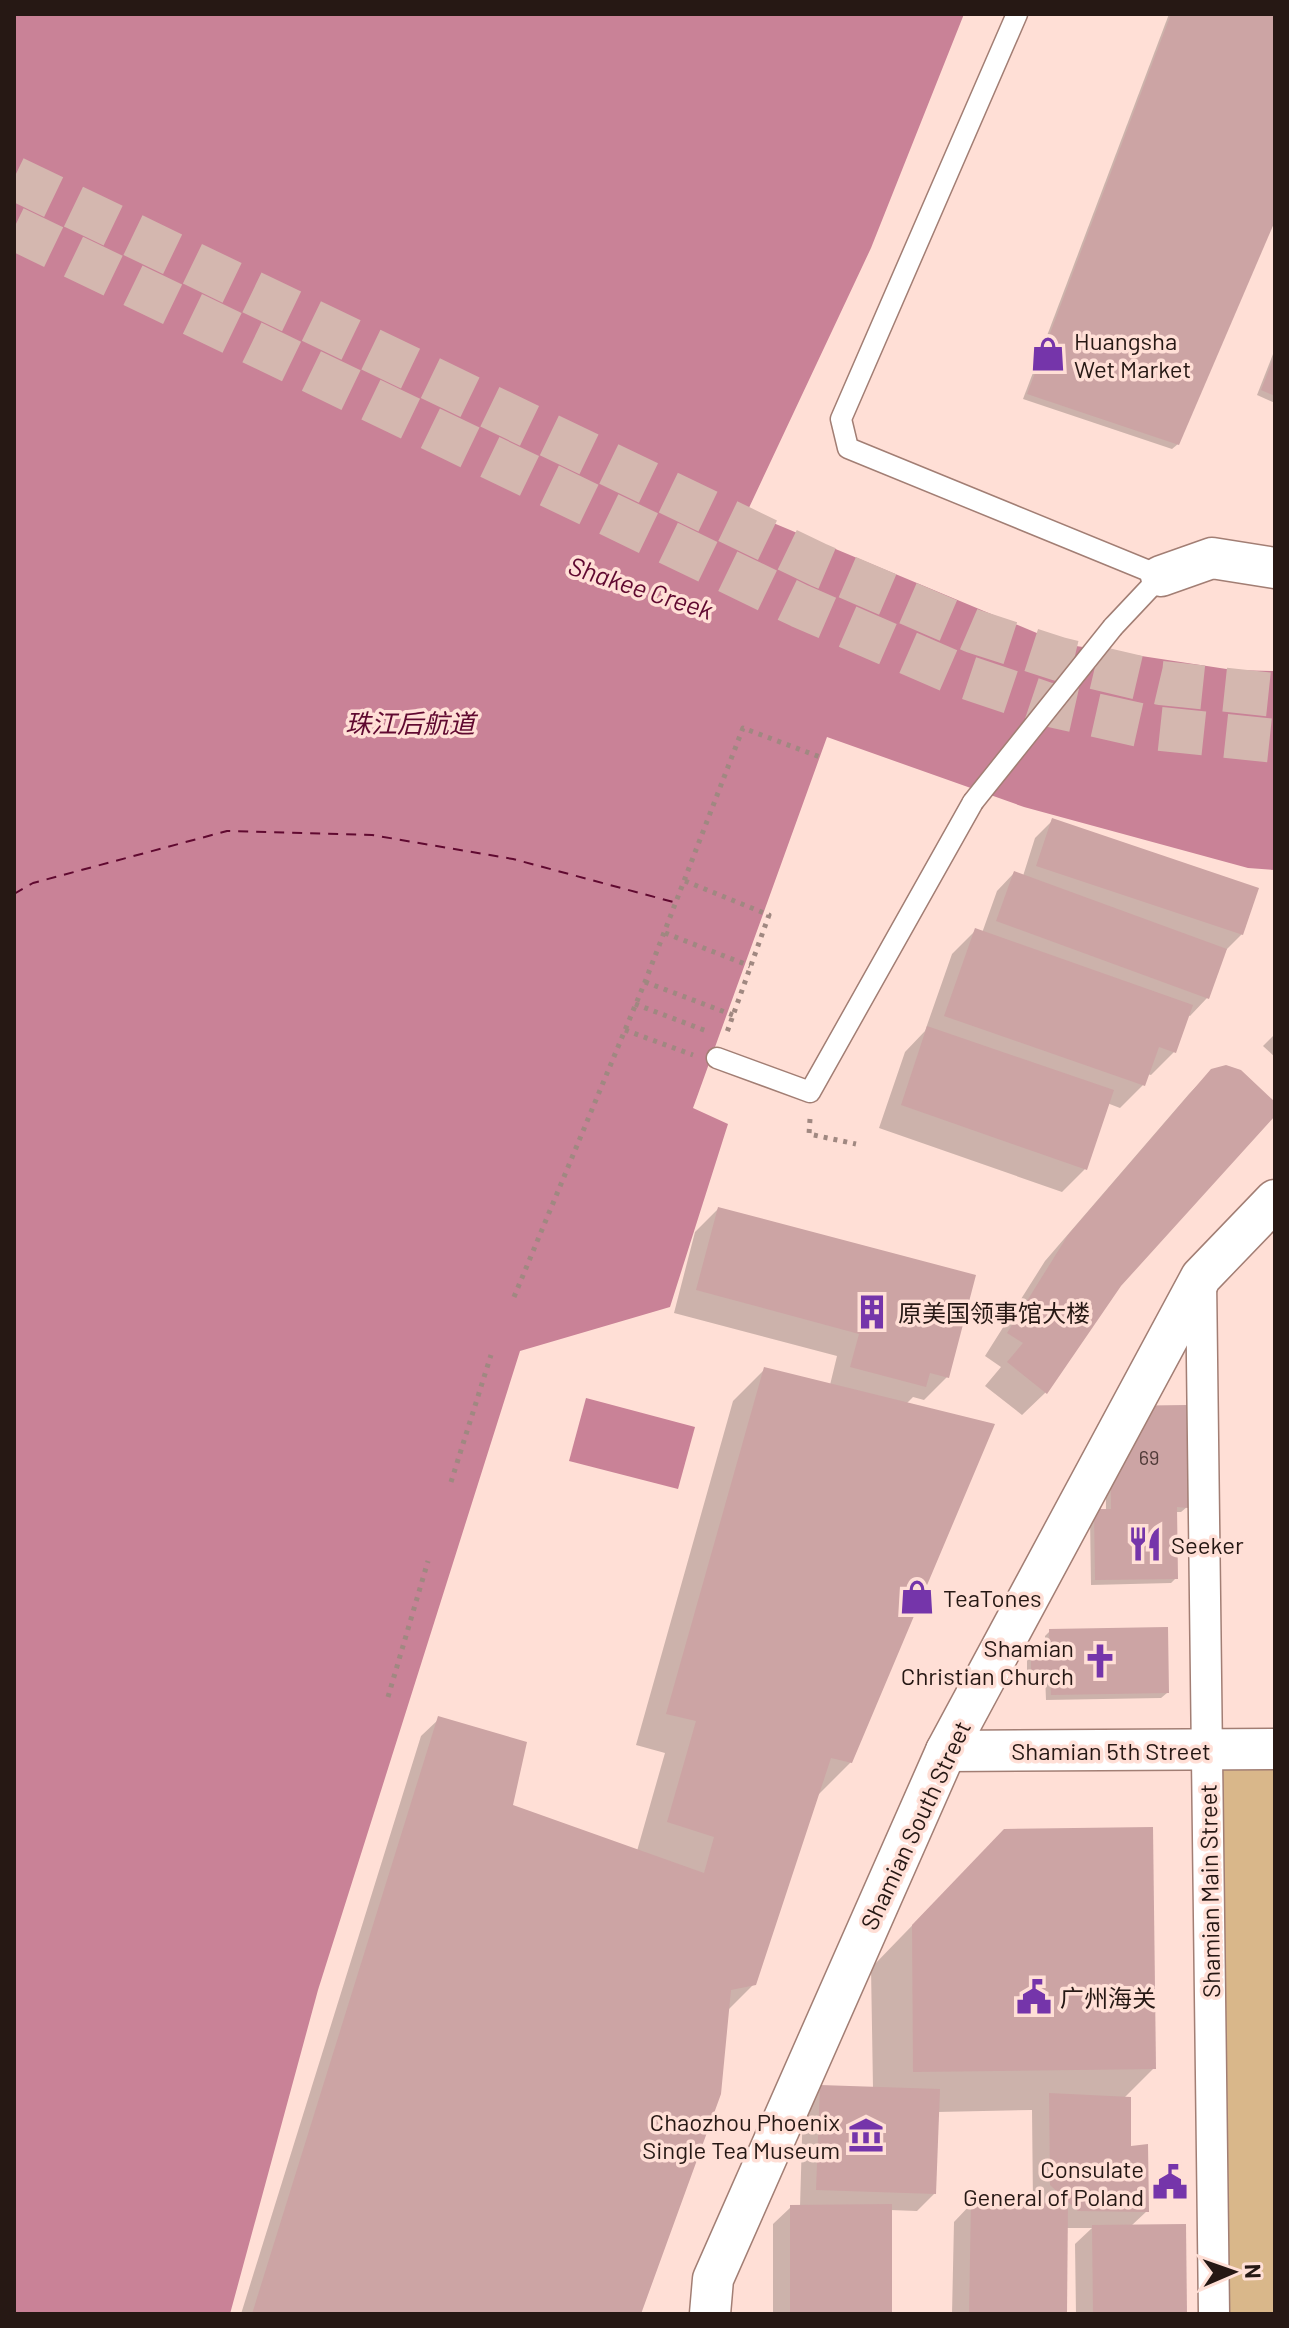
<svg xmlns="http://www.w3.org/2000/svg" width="1289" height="2328" viewBox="0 0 1289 2328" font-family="Barlow,'Noto Sans SC',sans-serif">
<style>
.green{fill:#d9b78a}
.water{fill:#c98297}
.shadow{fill:#0003}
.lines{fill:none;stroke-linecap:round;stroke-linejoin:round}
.ferry{stroke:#600930;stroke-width:2;stroke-dasharray:10 8;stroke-linecap:butt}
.building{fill:#cca4a4}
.trunk-tunnel{stroke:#d4b7af;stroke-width:44;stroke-dasharray:44 22;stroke-linecap:butt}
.service-casing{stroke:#a27e74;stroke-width:23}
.pedestrian-casing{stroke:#a27e74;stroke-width:33}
.minor-casing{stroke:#a27e74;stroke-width:43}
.path{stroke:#a08881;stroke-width:5;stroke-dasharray:4 6;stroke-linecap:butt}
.service{stroke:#fff;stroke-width:20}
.pedestrian{stroke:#fff;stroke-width:30}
.minor{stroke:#fff;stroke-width:40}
.service-bridge-casing{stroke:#a27e74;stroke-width:23;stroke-linecap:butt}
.service-bridge{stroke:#fff;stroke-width:20}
.labels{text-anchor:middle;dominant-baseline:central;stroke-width:7;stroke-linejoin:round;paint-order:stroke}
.number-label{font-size:20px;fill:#503b38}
.poi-label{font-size:24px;fill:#261814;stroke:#ffdfd6;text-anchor:start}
.street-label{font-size:24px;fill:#261814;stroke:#ffdfd6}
.water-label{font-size:26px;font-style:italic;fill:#600930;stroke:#ffdfd6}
</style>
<rect width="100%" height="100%" fill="#ffdfd6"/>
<polygon class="green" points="1220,1765 1275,1766 1275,2314 1226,2314"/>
<g class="water">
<polygon points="14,14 964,14 871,248 747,512 1063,644 1233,670 1275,671 1275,870 1248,868 1024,807 827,737 693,1108 728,1124 670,1307 520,1351 318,1990 230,2314 14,2314"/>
<polygon points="586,1398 695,1427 678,1489 569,1461"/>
</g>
<g class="shadow">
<polygon points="1169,14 1275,14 1275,216 1178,444 1172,449 1023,399"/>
<polygon points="1275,349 1275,403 1257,395"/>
<polygon points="1053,820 1242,934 1225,951 1207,998 1190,1016 1187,1015 1174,1052 1151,1075 1147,1074 1143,1085 1120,1108 1107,1103 1085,1169 1062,1192 879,1128 905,1052 925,1031 952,954 975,931 982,933 997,891 1014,873 1023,876 1035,838"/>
<polygon points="1275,1034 1275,1057 1263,1046"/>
<polygon points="1212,1070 1275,1105 1275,1113 1119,1284 1045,1393 1022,1415 985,1386 1001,1367 985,1356 1045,1261 1189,1094"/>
<polygon points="718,1209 947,1377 924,1400 913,1397 906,1404 851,1762 818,1795 754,1984 727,2011 639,2314 241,2314 421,1736 439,1719 511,1806 637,1851 665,1753 636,1745 733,1401 765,1369 830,1385 837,1356 674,1313 695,1232"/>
<polygon points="1105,1414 1187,1507 1181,1512 1175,1512 1176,1578 1171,1583 1091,1585 1090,1517 1106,1511"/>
<polygon points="1050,1631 1167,1693 1161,1698 1046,1700 1045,1675 1027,1675 1027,1659 1032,1654 1045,1654 1045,1636"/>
<polygon points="964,1872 1154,2068 1123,2099 1129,2148 1147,2211 1131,2226 1185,2314 1076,2314 1075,2244 1092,2228 1066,2228 1065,2314 952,2314 954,2222 971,2204 1033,2205 1032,2110 937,2112 934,2194 917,2211 890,2210 890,2314 773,2314 773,2224 791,2207 800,2207 803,2104 821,2087 873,2088 871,1968"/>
</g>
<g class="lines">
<polyline class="ferry" points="14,894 33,883 227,831 372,835 513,859 677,903"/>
</g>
<g class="building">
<polygon points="1171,14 1275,14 1275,221 1179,445 1027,394"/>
<polygon points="1275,354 1275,396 1261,390"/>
<polygon points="1052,818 1259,888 1243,935 1036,866"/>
<polygon points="1014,871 1227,949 1209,999 996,921"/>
<polygon points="975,928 1193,1005 1176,1053 1159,1047 1145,1086 944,1016"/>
<polygon points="927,1026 1114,1090 1087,1170 901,1105"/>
<polygon points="1226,1065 1241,1070 1275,1102 1275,1116 1121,1286 1047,1394 1007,1362 1023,1343 1007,1333 1068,1235 1211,1069"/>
<polygon points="718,1207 976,1275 949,1378 930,1373 926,1387 850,1367 859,1334 696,1290"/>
<polygon points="764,1367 995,1424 852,1763 831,1758 756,1985 731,1990 721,2094 641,2314 252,2314 438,1716 527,1742 513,1805 704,1873 714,1837 667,1822 696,1721 666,1714"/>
<polygon points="1187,1405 1189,1508 1177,1507 1178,1579 1095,1580 1094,1509 1111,1509 1110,1406"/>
<polygon points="1168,1627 1169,1693 1051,1695 1050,1671 1031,1670 1031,1652 1050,1652 1049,1629"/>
<polygon points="1153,1827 1156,2069 913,2072 912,1925 1004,1829"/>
<polygon points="820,2085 940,2089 936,2194 816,2190"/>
<polygon points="1049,2093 1131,2097 1131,2146 1148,2144 1149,2212 1078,2211 1050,2185"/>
<polygon points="971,2202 1068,2203 1067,2314 969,2314"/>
<polygon points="892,2204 892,2314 790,2314 790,2205"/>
<polygon points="1186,2224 1187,2314 1093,2314 1092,2225"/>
</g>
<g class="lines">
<g class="trunk-tunnel">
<polyline points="14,178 819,565 973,631 1059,659 1161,683 1275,695"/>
<polyline points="14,228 800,606 957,674 1046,704 1153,728 1275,741"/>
</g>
<g class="service-casing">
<g id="service">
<polyline points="1017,14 841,419 848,448 1161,576 1113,627"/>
<polyline points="717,1058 810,1092 973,802"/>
</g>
</g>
<g class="pedestrian-casing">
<polyline id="pedestrian" points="1201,1279 1214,2314"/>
</g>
<g class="minor-casing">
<g id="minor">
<polyline points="1161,576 1212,558 1275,568"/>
<polyline points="946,1751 1275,1749"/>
<polyline points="710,2314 713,2279 946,1751 1201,1277 1275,1200"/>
</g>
</g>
<g class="path">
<polyline points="685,881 769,915 726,1035"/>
<polyline points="665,933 750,966"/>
<polyline points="645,982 733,1015"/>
<polyline points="635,1004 709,1032"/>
<polyline points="625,1030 693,1055"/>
<polyline points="810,1119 809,1134 856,1144"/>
<polyline points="514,1297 645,982 743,728 820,757"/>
<polyline points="451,1482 491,1355"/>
<polyline points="388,1697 428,1561"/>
</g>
<use href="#service" class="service"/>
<use href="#pedestrian" class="pedestrian"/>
<use href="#minor" class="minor"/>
<g class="service-bridge-casing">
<polyline id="service-bridge" points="973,802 1113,627"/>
</g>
<use href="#service-bridge" class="service-bridge"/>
</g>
<defs>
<g id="shop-bare" transform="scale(2.76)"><path d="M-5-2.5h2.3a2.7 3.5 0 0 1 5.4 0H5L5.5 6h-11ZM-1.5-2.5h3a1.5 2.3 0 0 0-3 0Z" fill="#7535aa" stroke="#ffdfd6" stroke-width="2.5" paint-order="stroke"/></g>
<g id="building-bare" transform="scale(2.76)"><path d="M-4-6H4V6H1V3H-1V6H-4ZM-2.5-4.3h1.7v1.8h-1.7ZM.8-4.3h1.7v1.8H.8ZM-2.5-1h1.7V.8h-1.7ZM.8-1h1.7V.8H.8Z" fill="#7535aa" stroke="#ffdfd6" stroke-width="2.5" paint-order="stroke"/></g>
<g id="restaurant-bare" transform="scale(2.76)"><path d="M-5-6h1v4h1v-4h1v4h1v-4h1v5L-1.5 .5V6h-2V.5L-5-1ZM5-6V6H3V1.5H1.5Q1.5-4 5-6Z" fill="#7535aa" stroke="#ffdfd6" stroke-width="2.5" paint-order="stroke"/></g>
<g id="church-bare" transform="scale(2.76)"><path d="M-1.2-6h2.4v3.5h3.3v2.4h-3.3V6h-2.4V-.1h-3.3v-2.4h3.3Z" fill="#7535aa" stroke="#ffdfd6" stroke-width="2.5" paint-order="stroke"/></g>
<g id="civic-bare" transform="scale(2.76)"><path d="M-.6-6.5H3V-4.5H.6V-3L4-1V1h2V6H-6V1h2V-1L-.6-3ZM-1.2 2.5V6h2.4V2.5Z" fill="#7535aa" stroke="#ffdfd6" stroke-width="2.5" paint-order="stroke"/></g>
<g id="museum-bare" transform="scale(2.76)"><path d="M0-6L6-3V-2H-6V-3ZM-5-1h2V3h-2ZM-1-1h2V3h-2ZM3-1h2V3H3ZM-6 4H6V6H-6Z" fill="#7535aa" stroke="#ffdfd6" stroke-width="2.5" paint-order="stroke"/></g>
</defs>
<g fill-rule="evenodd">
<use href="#shop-bare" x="1048" y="354"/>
<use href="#building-bare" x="872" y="1312"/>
<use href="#restaurant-bare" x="1145" y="1544"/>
<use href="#shop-bare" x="917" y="1597"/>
<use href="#church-bare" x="1100" y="1661"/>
<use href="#civic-bare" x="1034" y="1997"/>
<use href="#museum-bare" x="866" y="2135"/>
<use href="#civic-bare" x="1170" y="2182"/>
</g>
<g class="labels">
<g class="number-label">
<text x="1149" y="1457">69</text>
</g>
<g class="poi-label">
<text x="1074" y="340">Huangsha<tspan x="1074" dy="28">Wet Market</tspan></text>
<text x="898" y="1312">原美国领事馆大楼</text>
<text x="1171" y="1544">Seeker</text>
<text x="943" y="1597">TeaTones</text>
<text x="1074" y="1647" text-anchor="end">Shamian<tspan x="1074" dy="28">Christian Church</tspan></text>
<text x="1060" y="1997">广州海关</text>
<text x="840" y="2121" text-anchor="end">Chaozhou Phoenix<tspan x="840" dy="28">Single Tea Museum</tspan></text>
<text x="1144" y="2168" text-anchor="end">Consulate<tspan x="1144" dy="28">General of Poland</tspan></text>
</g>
<g class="street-label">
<text x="1111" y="1750">Shamian 5th Street</text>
<text transform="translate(915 1825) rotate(-65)">Shamian South Street</text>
<text transform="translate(1209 1891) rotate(-91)">Shamian Main Street</text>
</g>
<g class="water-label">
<text transform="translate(641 587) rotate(18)">Shakee Creek</text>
<text x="410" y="722">珠江后航道</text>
</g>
</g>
<rect width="1289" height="2328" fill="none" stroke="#261814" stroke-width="32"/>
<g transform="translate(1233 2272) rotate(88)" stroke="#ffdfd6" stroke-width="6" paint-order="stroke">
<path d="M0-6L14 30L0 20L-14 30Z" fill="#261814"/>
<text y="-12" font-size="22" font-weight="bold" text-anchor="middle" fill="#261814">N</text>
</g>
</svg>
